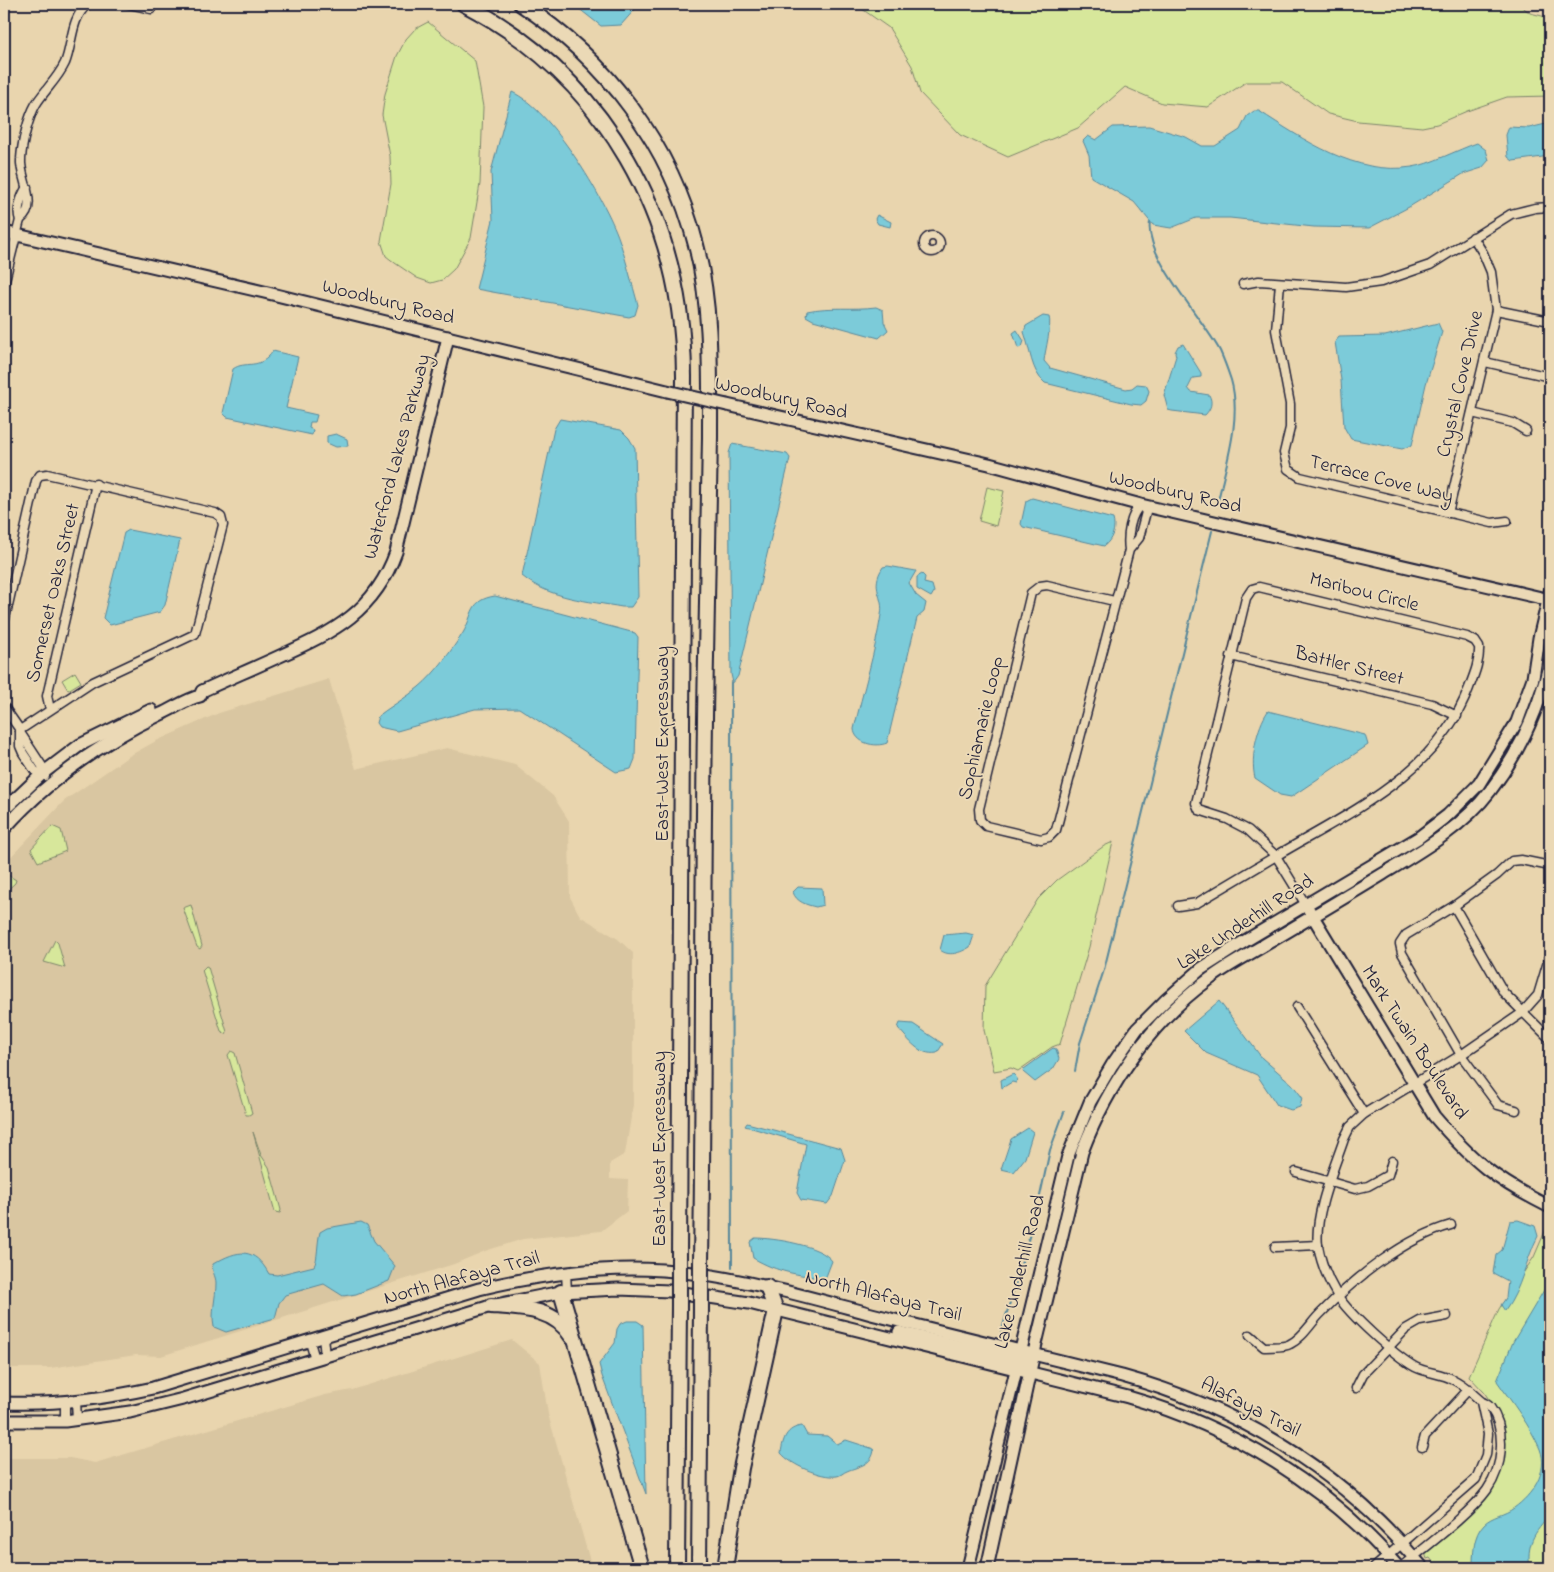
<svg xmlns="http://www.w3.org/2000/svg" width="1554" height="1572" viewBox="0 0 1554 1572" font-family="'Indie Flower',sans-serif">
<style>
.built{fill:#d9c6a1}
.green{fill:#d7e79b;stroke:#7c846b}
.water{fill:#7ccbd9;stroke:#58879a}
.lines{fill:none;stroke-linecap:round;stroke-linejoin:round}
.stream{stroke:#58879a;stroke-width:2}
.street-casing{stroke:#22223b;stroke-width:11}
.secondary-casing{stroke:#22223b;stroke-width:15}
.highway-casing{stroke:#22223b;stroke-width:18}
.street{stroke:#ebd9b6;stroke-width:8}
.secondary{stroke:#ebd9b6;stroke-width:11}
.highway{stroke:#ebd9b6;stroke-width:14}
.secondary-bridge-casing{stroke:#22223b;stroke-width:15;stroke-linecap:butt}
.highway-bridge-casing{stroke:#22223b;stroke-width:18;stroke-linecap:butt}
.secondary-bridge{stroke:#ebd9b6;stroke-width:11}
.highway-bridge{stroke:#ebd9b6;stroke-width:14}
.labels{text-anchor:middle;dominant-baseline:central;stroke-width:4;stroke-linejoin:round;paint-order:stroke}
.street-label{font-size:20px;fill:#22223b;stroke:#ebd9b6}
</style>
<rect width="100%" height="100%" fill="#e9d5ae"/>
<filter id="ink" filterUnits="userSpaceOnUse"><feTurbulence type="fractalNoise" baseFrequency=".02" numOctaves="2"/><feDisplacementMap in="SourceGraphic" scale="10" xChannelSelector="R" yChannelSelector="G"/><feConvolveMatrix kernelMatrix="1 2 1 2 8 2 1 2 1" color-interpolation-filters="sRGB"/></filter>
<g filter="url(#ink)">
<g class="built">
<polygon points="329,679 356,769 447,748 515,765 553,796 569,821 570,897 580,916 618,939 633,953 633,1105 625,1154 610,1163 610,1179 628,1180 627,1211 601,1231 523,1239 485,1251 454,1264 161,1356 136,1355 50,1368 4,1368 4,864 64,801 129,756 156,741 219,713"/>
<polygon points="512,1340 540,1363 548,1414 592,1568 4,1568 4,1458 70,1458 95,1463 325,1395 352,1390"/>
</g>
<g class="green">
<polygon points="855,4 1519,4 1530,13 1550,18 1550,96 1507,97 1467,111 1437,124 1422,127 1358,121 1328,114 1282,82 1246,82 1208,107 1162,103 1125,87 1078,128 1008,157 960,135 920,93 912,66 889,28"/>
<polygon points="428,22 475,61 483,107 480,184 471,238 454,269 442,280 431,283 417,278 395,263 386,256 381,241 391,184 390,156 382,115 385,94 397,56 406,39 415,29"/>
<polygon points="987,487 1004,491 996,526 979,521"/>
<polygon points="75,672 81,682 68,690 62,680"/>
<polygon points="52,826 61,830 66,851 38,862 31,849"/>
<polygon points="1113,842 1089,947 1060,1044 1052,1047 1018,1071 1011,1068 994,1071 984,1030 985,986 1038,899 1057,880 1104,846"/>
<polygon points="8,875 16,880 15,883 4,893 4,882"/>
<polygon points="191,905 202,946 200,949 197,947 183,908"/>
<polygon points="55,940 58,943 65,968 44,962"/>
<polygon points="206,966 208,967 227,1032 226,1034 221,1031 202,970"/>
<polygon points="231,1051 235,1053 252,1113 249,1115 246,1115 228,1055"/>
<polygon points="253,1132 261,1155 269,1167 281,1210 280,1213 275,1212"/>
<polygon points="1549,1222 1550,1568 1438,1568 1430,1558 1427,1559 1425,1553 1483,1500 1501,1471 1502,1419 1484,1392 1469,1376 1499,1309 1534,1257"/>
</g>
<g class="water">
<polygon points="573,4 636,4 636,8 621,25 601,26"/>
<path d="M 512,92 C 551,109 605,199 619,239 C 626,260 632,283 638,305 L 635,315 L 629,317 L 476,289 L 493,220 L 491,172 Z"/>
<path d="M 1254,111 L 1259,111 C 1304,140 1356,176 1412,167 C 1429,165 1459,149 1477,143 L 1486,150 L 1489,160 L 1482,168 L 1463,174 L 1409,207 L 1369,228 L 1314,227 L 1230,218 L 1196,218 L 1171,228 L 1153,225 L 1134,202 L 1091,177 L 1089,155 L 1083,141 L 1088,136 L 1096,140 L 1113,127 L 1149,126 L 1186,137 L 1202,146 L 1215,146 L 1240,130 L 1247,116 Z"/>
<polygon points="1550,123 1550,156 1513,161 1508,157 1506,135 1509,127 1529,128"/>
<polygon points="877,215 891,222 890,227 878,224 875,219"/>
<path d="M 876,307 L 883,310 L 884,322 L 888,330 L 879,338 L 813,320 L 806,316 L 807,311 C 830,306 853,310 876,307 Z"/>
<path d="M 1043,316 L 1049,317 C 1052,325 1045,351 1044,361 L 1050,368 L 1126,389 L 1132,388 L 1137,384 L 1146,385 L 1149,391 L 1146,401 L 1141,405 L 1131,404 L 1045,383 C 1031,372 1030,348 1024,332 L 1026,326 Z"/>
<polygon points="1438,323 1442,332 1426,384 1412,445 1402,449 1351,439 1344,427 1341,380 1335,342 1339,337 1385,336"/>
<polygon points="1017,330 1024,341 1022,347 1018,348 1013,333"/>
<path d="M 1183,344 L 1201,373 L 1201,377 L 1193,378 L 1188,388 L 1191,392 L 1209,395 C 1213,402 1211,409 1205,415 L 1172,411 L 1168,410 L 1164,395 L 1176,356 L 1175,352 L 1178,346 Z"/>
<path d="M 273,351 L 298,357 L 286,408 L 317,415 L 315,422 L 310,422 L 309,428 L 313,430 L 312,435 L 227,417 L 223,413 L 233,369 C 245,360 260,371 273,351 Z"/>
<path d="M 560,419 L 621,430 L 629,438 L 635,448 L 638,597 L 631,607 L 622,607 C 589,601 550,599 522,576 L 554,429 Z"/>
<polygon points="336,434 347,439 348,446 336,447 327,443 327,436"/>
<polygon points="732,444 787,454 790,458 738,676 733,683 731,674 729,453"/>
<path d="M 1032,498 L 1113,519 C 1116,529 1112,540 1104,546 L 1023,527 L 1021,524 L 1026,501 Z"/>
<polygon points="129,530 180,540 165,605 160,612 110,625 103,618 124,533"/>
<path d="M 888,566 L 916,571 L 909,583 L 916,595 L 926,603 L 924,612 L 917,618 L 887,743 C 875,748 855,743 854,729 C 863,691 875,653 881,615 C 885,597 869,588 883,567 Z"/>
<polygon points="922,574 925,577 924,583 932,585 934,592 931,597 917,589 917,577"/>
<path d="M 495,596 L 635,633 L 638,637 L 635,759 L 631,769 L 616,772 L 519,708 L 475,709 L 397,731 L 379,727 L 376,723 L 378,716 C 391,706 406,698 419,687 C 435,674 451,651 463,633 C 474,614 469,600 495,596 Z"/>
<path d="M 1268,711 L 1365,735 L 1368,745 L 1291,797 L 1280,795 L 1255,778 C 1250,758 1257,727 1268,711 Z"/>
<path d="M 798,887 L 822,888 L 823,905 L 816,907 C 807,905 796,902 793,892 Z"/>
<path d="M 966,933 L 974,935 L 970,947 C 960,953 949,957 940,950 L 944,935 Z"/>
<polygon points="1219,1001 1262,1058 1292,1084 1302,1097 1300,1107 1291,1110 1277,1105 1257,1075 1206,1053 1184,1031"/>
<path d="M 900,1023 L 913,1024 L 943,1044 L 937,1053 C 919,1056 909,1040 898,1028 Z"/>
<polygon points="1053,1048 1056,1049 1059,1059 1053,1069 1035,1082 1023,1072 1024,1069"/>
<polygon points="1013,1074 1017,1078 1016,1083 1012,1082 1002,1088 1001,1080"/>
<polygon points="747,1123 841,1148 845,1160 833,1196 827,1204 801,1200 797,1193 806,1144 745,1126"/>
<polygon points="1028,1128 1033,1132 1025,1158 1014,1172 1001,1169 1011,1139"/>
<polygon points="1550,1154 1550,1181 1545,1177 1543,1164"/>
<path d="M 1518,1220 L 1535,1226 L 1538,1236 C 1525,1261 1522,1288 1505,1311 L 1501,1305 L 1506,1298 L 1508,1281 L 1493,1273 L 1496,1255 L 1502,1250 L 1510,1221 Z"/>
<path d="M 361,1222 L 367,1225 L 374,1241 L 395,1266 L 389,1281 L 356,1294 L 343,1296 L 324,1284 L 285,1295 L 279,1303 L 275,1318 L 226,1332 L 214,1327 C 211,1312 216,1299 216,1283 C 216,1276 211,1271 213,1264 C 239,1249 254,1247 269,1274 L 277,1275 L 314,1266 C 318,1260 317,1243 320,1232 L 327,1228 Z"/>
<path d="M 755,1238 C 773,1238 821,1245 832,1261 L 825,1279 C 796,1274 779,1273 753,1258 L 750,1242 Z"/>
<path d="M 1550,1280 L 1550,1516 C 1534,1532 1526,1545 1530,1568 L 1473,1568 C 1473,1554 1473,1535 1484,1524 C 1492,1516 1505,1515 1514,1508 C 1532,1495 1549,1472 1540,1449 C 1531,1427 1511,1401 1497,1381 L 1513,1342 Z"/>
<polygon points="627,1321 637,1321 643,1325 646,1494 602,1376 599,1364 615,1343 617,1329 620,1324"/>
<path d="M 802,1426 L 807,1435 L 827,1436 L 837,1444 L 846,1440 L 874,1449 C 873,1465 859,1466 847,1471 C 844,1472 840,1476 837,1476 C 821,1478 791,1465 781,1453 C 783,1439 786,1428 802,1426 Z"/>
</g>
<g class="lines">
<g class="stream">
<path d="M 1150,222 C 1144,256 1204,320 1220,351 C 1224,360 1228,371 1231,380 C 1242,418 1226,464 1218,501"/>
<polyline points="731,682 732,1267"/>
<polyline points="1075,1071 1080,1043 1104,970 1212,531"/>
<polyline points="1040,1196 1050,1150 1064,1112"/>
<polyline points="1001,1333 1036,1213"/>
</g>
<g class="street-casing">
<g id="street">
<polyline points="129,4 151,9"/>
<path d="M 20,220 C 40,205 19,178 21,159 C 22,143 28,118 36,104 C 45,90 58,78 65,63 C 73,44 70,18 88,4"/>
<circle cx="932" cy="244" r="8"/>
<polyline points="1280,283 1276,330 1290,404 1290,428 1284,453 1288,469 1300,477 1492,523 1507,521"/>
<path d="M 4,284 L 20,220 C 16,211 21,196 27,187"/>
<polyline points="1243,284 1259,281 1346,287 1381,282 1430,265 1511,214 1535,208 1550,207"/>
<polyline points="1496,310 1550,321"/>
<polyline points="1485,362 1550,377"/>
<polyline points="1472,413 1513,423 1526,431"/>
<polyline points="1448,513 1496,310 1491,272 1483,253 1473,237"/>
<path d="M 1114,601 L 1047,585 L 1040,586 L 1031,593 L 979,809 L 980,820 L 986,826 L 1041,839 L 1049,837 L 1056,830 L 1129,550 C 1127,536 1130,514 1141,505 L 1146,512 L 1139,538 L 1129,550"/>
<polyline points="4,623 36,481 40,475 47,474 215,513 221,517 223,525 195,634 93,682 20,730"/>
<polyline points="1231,656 1432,704 1457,716"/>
<polyline points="4,707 20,730 20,746 23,753 35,771 45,776"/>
<polyline points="50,709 47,696 96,484"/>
<polyline points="21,734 42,766 43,773"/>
<path d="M 1178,906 L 1197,903 L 1276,856 L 1248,830 L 1227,819 L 1199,810 L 1196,803 L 1246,598 L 1252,589 L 1259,587 L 1467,637 L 1475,641 L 1479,647 C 1480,661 1474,675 1469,688 C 1437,774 1350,812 1276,856 L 1306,905"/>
<polyline points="1454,906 1504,993 1550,1039"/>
<polyline points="1297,1007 1364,1114"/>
<polyline points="1516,1110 1498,1105 1461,1055 1402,953 1400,944 1406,935 1454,906 1497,875 1512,861 1521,860 1550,866"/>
<polyline points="1296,1172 1355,1189 1368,1186 1388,1175 1392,1161"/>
<polyline points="1275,1247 1318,1245"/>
<polyline points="566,1272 567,1292"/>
<path d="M 1250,1335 L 1264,1347 C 1271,1346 1284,1348 1290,1344 C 1304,1337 1311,1322 1322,1312 C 1355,1278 1405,1238 1451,1225"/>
<polyline points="323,1337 325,1356"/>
<polyline points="310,1342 315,1359"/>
<polyline points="1356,1388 1363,1374 1406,1329 1420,1321 1447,1316"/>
<polyline points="76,1401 77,1420"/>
<polyline points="65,1402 65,1421"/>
<polyline points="1422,1447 1425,1436 1469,1389"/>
<polyline points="1374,1568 1476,1479 1486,1455 1488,1434 1481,1402"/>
<path d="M 1400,1568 C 1425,1547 1469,1515 1487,1490 C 1503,1467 1507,1430 1490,1407 C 1488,1404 1483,1403 1481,1401 C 1472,1394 1465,1385 1454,1380 C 1442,1373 1426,1373 1415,1367 C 1394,1355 1350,1315 1337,1295 C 1328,1280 1321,1263 1318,1246 C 1314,1214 1334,1169 1344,1139 L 1350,1127 L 1364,1114 L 1461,1055 L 1522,1013 L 1538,995 L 1550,955"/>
</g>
</g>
<g class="secondary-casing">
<g id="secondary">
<polyline points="4,232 264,292 667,391"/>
<polyline points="727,405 989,464 1141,505 1550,600"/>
<polyline points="4,810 43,773 80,745 151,710"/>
<path d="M 4,829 C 48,780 102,742 161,714 C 174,708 187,699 200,696 L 202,691 C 228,679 254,668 280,656 C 334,632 375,611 396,552 L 448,337"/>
<path d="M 1309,910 L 1434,1116 C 1473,1162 1497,1181 1550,1207"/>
<polyline points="899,1332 1025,1362"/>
<path d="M 4,1403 C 55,1405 103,1399 153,1388 L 479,1289 C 549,1272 621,1263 692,1273 C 760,1282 825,1302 891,1319 C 968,1338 1045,1357 1122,1376 C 1242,1409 1344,1473 1423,1568"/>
<path d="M 4,1421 L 65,1421 L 130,1412 L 183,1399 L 491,1306 L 561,1292 L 618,1289 L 670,1291 L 749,1303 L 1128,1397 C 1233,1427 1327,1485 1399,1568"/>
<polyline points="968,1568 1068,1156 1090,1102 1112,1065 1137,1029 1167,999 1201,969 1245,941 1418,838 1448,815 1479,784 1517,722 1533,678 1539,638 1550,592"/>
<path d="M 987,1568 L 1036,1344 L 1082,1152 C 1108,1084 1152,1020 1211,978 C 1228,965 1248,955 1266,944 C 1305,921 1344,898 1383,874 C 1421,851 1463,827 1490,791 C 1520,752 1539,709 1550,662"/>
</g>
</g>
<g class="highway-casing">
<g id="highway">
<path d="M 464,4 C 606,78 683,218 684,376 L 679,1259"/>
<path d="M 521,4 C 607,60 671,145 696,245 C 712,307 710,374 710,437 C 709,511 707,584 706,657 C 702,859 704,1060 701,1262"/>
<polyline points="561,1292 642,1568"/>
<path d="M 491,1306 C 522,1308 555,1308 572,1337"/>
<polyline points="677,1568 679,1305"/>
<polyline points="699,1568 701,1308"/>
<polyline points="725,1568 741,1468 776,1310 767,1287"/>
</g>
</g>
<use href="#street" class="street"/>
<use href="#secondary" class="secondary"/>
<use href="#highway" class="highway"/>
<g class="secondary-bridge-casing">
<polyline id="secondary-bridge" points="667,391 727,405"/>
</g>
<g class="highway-bridge-casing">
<g id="highway-bridge">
<polyline points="679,1305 679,1259"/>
<polyline points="701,1308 701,1262"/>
</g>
</g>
<use href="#secondary-bridge" class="secondary-bridge"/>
<use href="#highway-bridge" class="highway-bridge"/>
</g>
</g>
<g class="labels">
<g class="street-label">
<text transform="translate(388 303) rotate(14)">Woodbury Road</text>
<text transform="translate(1461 384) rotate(-77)">Crystal Cove Drive</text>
<text transform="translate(781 399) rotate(13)">Woodbury Road</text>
<text transform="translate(398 457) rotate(-75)">Waterford Lakes Parkway</text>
<text transform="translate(1381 480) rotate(14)">Terrace Cove Way</text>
<text transform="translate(1175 493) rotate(13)">Woodbury Road</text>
<text transform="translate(54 593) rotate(-77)">Somerset Oaks Street</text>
<text transform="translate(1364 593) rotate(14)">Maribou Circle</text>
<text transform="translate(1349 667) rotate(14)">Battler Street</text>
<text transform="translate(982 728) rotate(-77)">Sophiamarie Loop</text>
<text transform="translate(663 744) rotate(-90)">East-West Expressway</text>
<text transform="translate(1246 923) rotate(-33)">Lake Underhill Road</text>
<text transform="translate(1414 1043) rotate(57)">Mark Twain Boulevard</text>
<text transform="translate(660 1149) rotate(-90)">East-West Expressway</text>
<text transform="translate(1021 1272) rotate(-76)">Lake Underhill Road</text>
<text transform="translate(462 1279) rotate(-15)">North Alafaya Trail</text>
<text transform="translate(883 1297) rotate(14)">North Alafaya Trail</text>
<text transform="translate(1250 1408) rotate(27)">Alafaya Trail</text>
</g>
</g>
<rect width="1554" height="1572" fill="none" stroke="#ebd9b6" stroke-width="20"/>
<rect x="10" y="10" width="1534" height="1552" fill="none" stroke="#22223b" stroke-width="2" filter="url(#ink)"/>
</svg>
